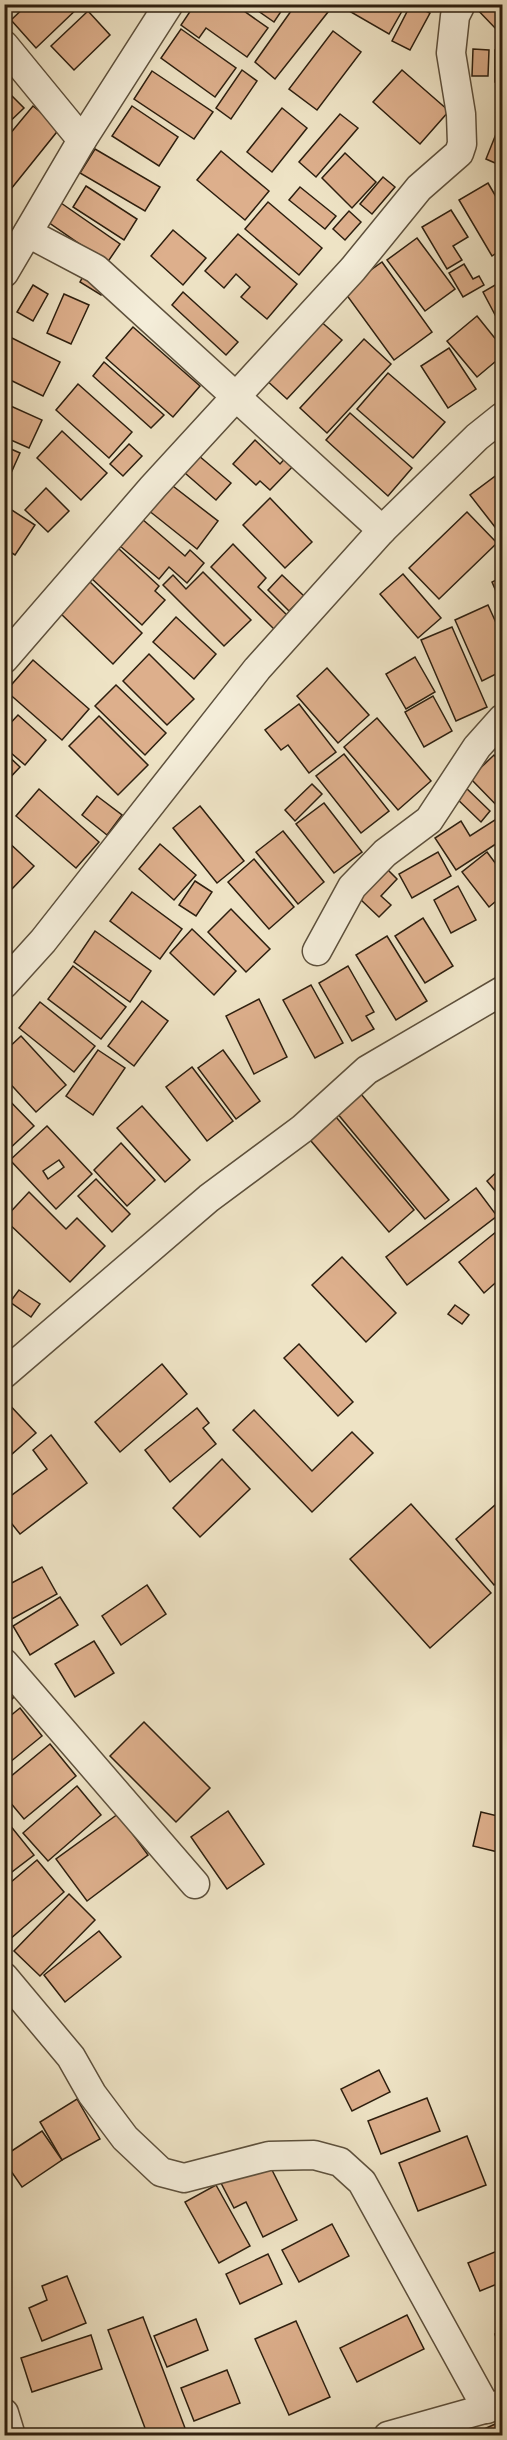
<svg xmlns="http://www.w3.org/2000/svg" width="507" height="2440" viewBox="0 0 507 2440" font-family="Vollkorn,serif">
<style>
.building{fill:#ddaf8c;stroke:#2d1f0f;stroke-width:1.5;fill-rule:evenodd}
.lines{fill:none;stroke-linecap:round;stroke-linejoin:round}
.minor-casing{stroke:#5d503c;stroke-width:31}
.minor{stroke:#f4edd9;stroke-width:28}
</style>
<rect width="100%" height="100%" fill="#eee3c5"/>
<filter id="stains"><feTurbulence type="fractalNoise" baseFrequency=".00333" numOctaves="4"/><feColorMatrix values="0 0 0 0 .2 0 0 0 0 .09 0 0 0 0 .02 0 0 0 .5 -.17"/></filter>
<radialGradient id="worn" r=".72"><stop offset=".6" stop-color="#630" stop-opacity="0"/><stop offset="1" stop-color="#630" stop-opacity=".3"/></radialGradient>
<g class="building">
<polygon points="4,4 16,4 4,15"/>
<polygon points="28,4 82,4 36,48 11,20"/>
<polygon points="195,4 234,4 268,28 247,57 206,28 199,38 181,25"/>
<polygon points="248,4 286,4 274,22"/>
<polygon points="296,4 318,4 328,12 275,79 255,62"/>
<polygon points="337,4 406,4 389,34"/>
<polygon points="411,4 430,13 410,50 392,41"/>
<polygon points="472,4 502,4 502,22 496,29"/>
<polygon points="88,11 110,35 74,70 51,46"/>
<polygon points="181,29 236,68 215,97 161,58"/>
<polygon points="333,31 361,52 317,110 289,89"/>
<polygon points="473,49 489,50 488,76 472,76"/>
<rect x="495" y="50" width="7" height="32"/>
<polygon points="242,70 257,81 231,119 216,108"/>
<polygon points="402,70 449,111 420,144 373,102"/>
<polygon points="152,71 213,112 194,139 134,99"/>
<polygon points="4,88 24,108 4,127"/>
<polygon points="33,106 60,128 7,194 4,192 4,141"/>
<polygon points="132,106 178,137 159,166 112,136"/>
<polygon points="282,108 307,128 272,172 247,152"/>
<polygon points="340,114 358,128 316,177 299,162"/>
<polygon points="502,119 502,166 486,159"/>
<polygon points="95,149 160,187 145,211 80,173"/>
<polygon points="221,151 269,191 245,220 197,180"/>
<polygon points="345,153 376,182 352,208 322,178"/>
<polygon points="383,177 395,187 372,214 360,204"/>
<polygon points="488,183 502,207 502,249 492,256 459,200"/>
<polygon points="86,186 137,219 124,240 73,207"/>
<polygon points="300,187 336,216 325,229 289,200"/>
<polygon points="268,202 322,248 299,275 245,229"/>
<polygon points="61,203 120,244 107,263 48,222"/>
<polygon points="451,210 468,237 453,246 462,260 447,269 422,227"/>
<polygon points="349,211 361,222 345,240 333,229"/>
<polygon points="173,230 206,258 183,285 151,256"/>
<polygon points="238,234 297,284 267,319 241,297 250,287 236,274 224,288 205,271"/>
<polygon points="417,238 455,289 425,311 387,260"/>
<polygon points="382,262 432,332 394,360 343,290"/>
<polygon points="464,264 473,279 479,276 484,285 463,297 449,273"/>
<polygon points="86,271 107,284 101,295 80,282"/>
<polygon points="502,281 502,328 483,292"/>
<polygon points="33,285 48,294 33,321 17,312"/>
<polygon points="183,292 238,342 226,355 172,305"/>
<polygon points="64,294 89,305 71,344 47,333"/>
<polygon points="477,316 502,347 502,356 477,377 447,341"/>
<polygon points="318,319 342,340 287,399 264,378"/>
<polygon points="133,327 200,386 173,417 106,358"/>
<polygon points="4,334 60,362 43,396 4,377"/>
<polygon points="364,339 391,364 327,433 300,408"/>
<polygon points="449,348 476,389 448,408 421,366"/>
<polygon points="104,362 164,415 151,428 93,376"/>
<polygon points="388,373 445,422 413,458 357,409"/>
<polygon points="78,384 132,432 109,458 56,410"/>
<polygon points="4,403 42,420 29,448 4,437"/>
<polygon points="350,413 412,468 388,496 326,440"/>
<polygon points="62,431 107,473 81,500 37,458"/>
<polygon points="255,440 280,464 291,452 299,460 270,490 260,481 256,485 233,464"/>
<polygon points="129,444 142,456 123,476 110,464"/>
<polygon points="4,446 20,453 7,482 4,481"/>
<polygon points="192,450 231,483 216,500 178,467"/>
<polygon points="502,471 502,536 470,495"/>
<polygon points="169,483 218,521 197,549 148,510"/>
<polygon points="46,488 69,511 48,532 25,510"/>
<polygon points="270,498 312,542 285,568 243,525"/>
<polygon points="4,505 35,525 15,555 4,548"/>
<polygon points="467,512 497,543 439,599 409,568"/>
<polygon points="142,519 185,556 190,550 204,563 187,583 169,567 159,579 120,546"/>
<polygon points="233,544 266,578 258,587 288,616 275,630 211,567"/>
<polygon points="118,548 159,586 155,591 165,600 142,625 91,578"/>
<polygon points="203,572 251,620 224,646 163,585 173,575 186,589"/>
<polygon points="403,574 441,618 418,638 380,594"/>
<polygon points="282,575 304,596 289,611 268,590"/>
<polygon points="502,577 502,605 492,582"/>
<polygon points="89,581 142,633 113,664 59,612"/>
<polygon points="488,605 502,636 502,671 482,681 455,620"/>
<polygon points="176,617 216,654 194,679 153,642"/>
<polygon points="452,627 487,707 456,721 421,640"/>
<polygon points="149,654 194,699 167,725 123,681"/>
<polygon points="415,657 435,692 406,709 386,674"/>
<polygon points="33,660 89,709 62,740 6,691"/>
<polygon points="327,668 369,715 338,743 297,696"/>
<polygon points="116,685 166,733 145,755 95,706"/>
<polygon points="433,696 452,731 424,747 405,712"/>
<polygon points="299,704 336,752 309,773 288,745 281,750 265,730"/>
<polygon points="18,715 46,740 25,765 4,747 4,730"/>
<polygon points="99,716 148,765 118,795 69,746"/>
<polygon points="377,718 431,781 398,810 344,747"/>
<polygon points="4,752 20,767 4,784"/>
<polygon points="344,754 389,811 361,833 316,776"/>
<polygon points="494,755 502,764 502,811 470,778"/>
<polygon points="312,784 322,794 295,821 285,810"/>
<polygon points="463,785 490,811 481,822 453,795"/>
<polygon points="39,789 99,842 76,868 16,816"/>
<polygon points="97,796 122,815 107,835 82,815"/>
<polygon points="324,803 362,852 334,873 296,824"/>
<polygon points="200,806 244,861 217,883 173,828"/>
<polygon points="501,816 502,840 456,870 435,838 461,821 470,836"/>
<polygon points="283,831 324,882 298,904 256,852"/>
<polygon points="5,839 34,866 11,890 4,884"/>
<polygon points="160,844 196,875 174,900 139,869"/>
<polygon points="438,852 451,876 412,898 399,874"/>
<polygon points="487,852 502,872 502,896 489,907 462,872"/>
<polygon points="254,859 294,907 269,929 228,882"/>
<polygon points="388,870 397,879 381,896 391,905 379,917 360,899"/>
<polygon points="195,881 212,892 196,916 179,905"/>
<polygon points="458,886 476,920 451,933 434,900"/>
<polygon points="132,892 182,929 160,959 110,921"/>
<polygon points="231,909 270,949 246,972 208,932"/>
<polygon points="423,918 453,966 425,983 395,936"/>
<polygon points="192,929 236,971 214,995 170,953"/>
<polygon points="95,931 151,971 130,1002 74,962"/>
<polygon points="387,936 427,1001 396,1020 356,955"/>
<polygon points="73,966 126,1007 101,1039 48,999"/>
<polygon points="348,966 374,1012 366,1016 374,1029 352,1041 319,983"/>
<polygon points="311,985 343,1043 315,1058 283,1000"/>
<polygon points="259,999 287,1057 254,1074 226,1016"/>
<polygon points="142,1001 168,1021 134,1066 108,1046"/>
<polygon points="40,1002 95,1046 74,1072 19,1028"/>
<polygon points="21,1036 66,1085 36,1112 4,1077 4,1052"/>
<polygon points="98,1050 125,1068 93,1115 66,1096"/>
<polygon points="223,1050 260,1101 236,1119 198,1068"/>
<polygon points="192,1067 233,1121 207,1141 166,1087"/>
<polygon points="356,1088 449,1200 425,1219 332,1107"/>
<polygon points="4,1095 34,1126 8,1150 4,1147"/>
<polygon points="142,1106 190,1160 165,1182 117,1128"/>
<polygon points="331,1111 414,1210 389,1232 305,1134"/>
<path d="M 47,1126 L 92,1174 L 56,1209 L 10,1160 ZM 59,1160 L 64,1167 L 48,1179 L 43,1171 Z"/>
<polygon points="121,1143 155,1180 127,1206 94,1170"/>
<polygon points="502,1167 502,1199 487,1181"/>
<polygon points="96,1179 130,1214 112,1232 78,1196"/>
<polygon points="476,1188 497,1216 407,1285 386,1257"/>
<polygon points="29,1192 66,1229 77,1218 105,1246 70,1282 4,1219"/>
<polygon points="502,1227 502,1277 484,1293 459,1262"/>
<polygon points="342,1257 396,1313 366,1342 312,1285"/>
<polygon points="19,1290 40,1304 31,1317 10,1302"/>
<polygon points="455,1305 469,1315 462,1324 448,1314"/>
<polygon points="299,1344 353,1402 338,1416 284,1358"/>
<polygon points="162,1364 187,1394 120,1452 95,1422"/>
<polygon points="4,1399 36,1433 4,1461"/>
<polygon points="197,1408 209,1423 203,1428 216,1444 170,1482 145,1450"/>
<polygon points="254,1410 312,1471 352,1432 373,1453 312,1512 233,1430"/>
<polygon points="51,1435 87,1483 20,1534 4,1514 4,1501 47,1469 33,1450"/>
<polygon points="222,1459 250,1489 200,1537 173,1508"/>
<polygon points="502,1499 502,1579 494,1585 456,1539"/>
<polygon points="411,1504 491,1593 430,1648 350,1559"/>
<polygon points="42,1567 57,1594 10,1620 4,1611 4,1587"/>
<polygon points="147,1585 166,1614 121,1645 102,1616"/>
<polygon points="60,1597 78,1625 30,1655 13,1626"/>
<polygon points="94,1641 114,1673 75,1697 55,1664"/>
<polygon points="4,1681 17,1694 4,1707"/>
<polygon points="20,1708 42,1736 4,1767 4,1721"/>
<polygon points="144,1722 210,1788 176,1822 110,1756"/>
<polygon points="50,1744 76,1776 24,1819 4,1795 4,1782"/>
<polygon points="77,1786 101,1815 48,1861 23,1833"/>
<polygon points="228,1811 264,1864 227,1889 191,1837"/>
<polygon points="481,1812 502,1817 502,1853 473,1846"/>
<polygon points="118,1814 148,1855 87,1901 56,1859"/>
<polygon points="5,1819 34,1855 4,1878 4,1820"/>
<polygon points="37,1860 64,1892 9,1940 4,1935 4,1888"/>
<polygon points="69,1894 95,1920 40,1976 14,1951"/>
<polygon points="500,1905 502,1905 502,1938 501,1938"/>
<polygon points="99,1931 121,1957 65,2002 44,1975"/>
<polygon points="379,2070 390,2092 352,2111 341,2089"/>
<polygon points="427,2098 440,2131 381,2154 368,2121"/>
<polygon points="77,2099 100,2139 62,2160 40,2122"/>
<polygon points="42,2131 62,2160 22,2187 4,2161 4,2156"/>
<polygon points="467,2136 486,2185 418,2211 399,2163"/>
<polygon points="267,2160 297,2220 263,2237 246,2202 234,2208 221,2183"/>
<polygon points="216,2185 250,2246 219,2263 185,2202"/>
<polygon points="332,2224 349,2256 299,2282 282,2250"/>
<polygon points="502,2249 502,2282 480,2291 468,2263"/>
<polygon points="268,2254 282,2284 240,2304 226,2274"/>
<polygon points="67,2276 86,2323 42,2341 29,2308 47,2300 42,2286"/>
<polygon points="407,2315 424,2349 357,2382 340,2348"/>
<polygon points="143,2317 188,2436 148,2436 108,2330"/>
<polygon points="196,2319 208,2350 167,2367 154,2336"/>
<polygon points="296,2321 330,2397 289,2415 255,2339"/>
<polygon points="502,2332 502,2360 495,2334"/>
<polygon points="91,2335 102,2369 32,2392 21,2358"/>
<polygon points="227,2370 240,2403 194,2421 181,2388"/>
<polygon points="502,2421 502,2436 484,2436 482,2430"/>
</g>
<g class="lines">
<g class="minor-casing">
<g id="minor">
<polyline points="4,45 82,140"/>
<polyline points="28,233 96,269 382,530"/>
<polyline points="4,273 82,140 169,4"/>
<polyline points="4,659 153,487 353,269 419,188 459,153 462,144 461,114 451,53 455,16 461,4"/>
<polyline points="317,951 352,887 385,853 429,820 477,747 502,719"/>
<polyline points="4,984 43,941 257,669 382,530 477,437 502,417"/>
<polyline points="4,1374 209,1198 302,1129 367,1070 502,991"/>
<polyline points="4,1663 195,1884"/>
<polyline points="4,1977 71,2057 92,2094 125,2138 161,2172 184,2178 269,2156 314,2155 340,2162 362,2182 487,2409"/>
<polyline points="4,2413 11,2436"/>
<polyline points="388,2436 502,2404"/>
</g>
</g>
<use href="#minor" class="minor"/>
</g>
<rect width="507" height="2440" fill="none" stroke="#eee3c5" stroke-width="24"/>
<rect x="6" y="6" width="495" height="2428" fill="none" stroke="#2d1f0f" stroke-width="3"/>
<rect x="12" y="12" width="483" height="2416" fill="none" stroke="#2d1f0f" stroke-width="1.5"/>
<rect width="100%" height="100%" filter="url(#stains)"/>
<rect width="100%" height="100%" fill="url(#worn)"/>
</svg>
